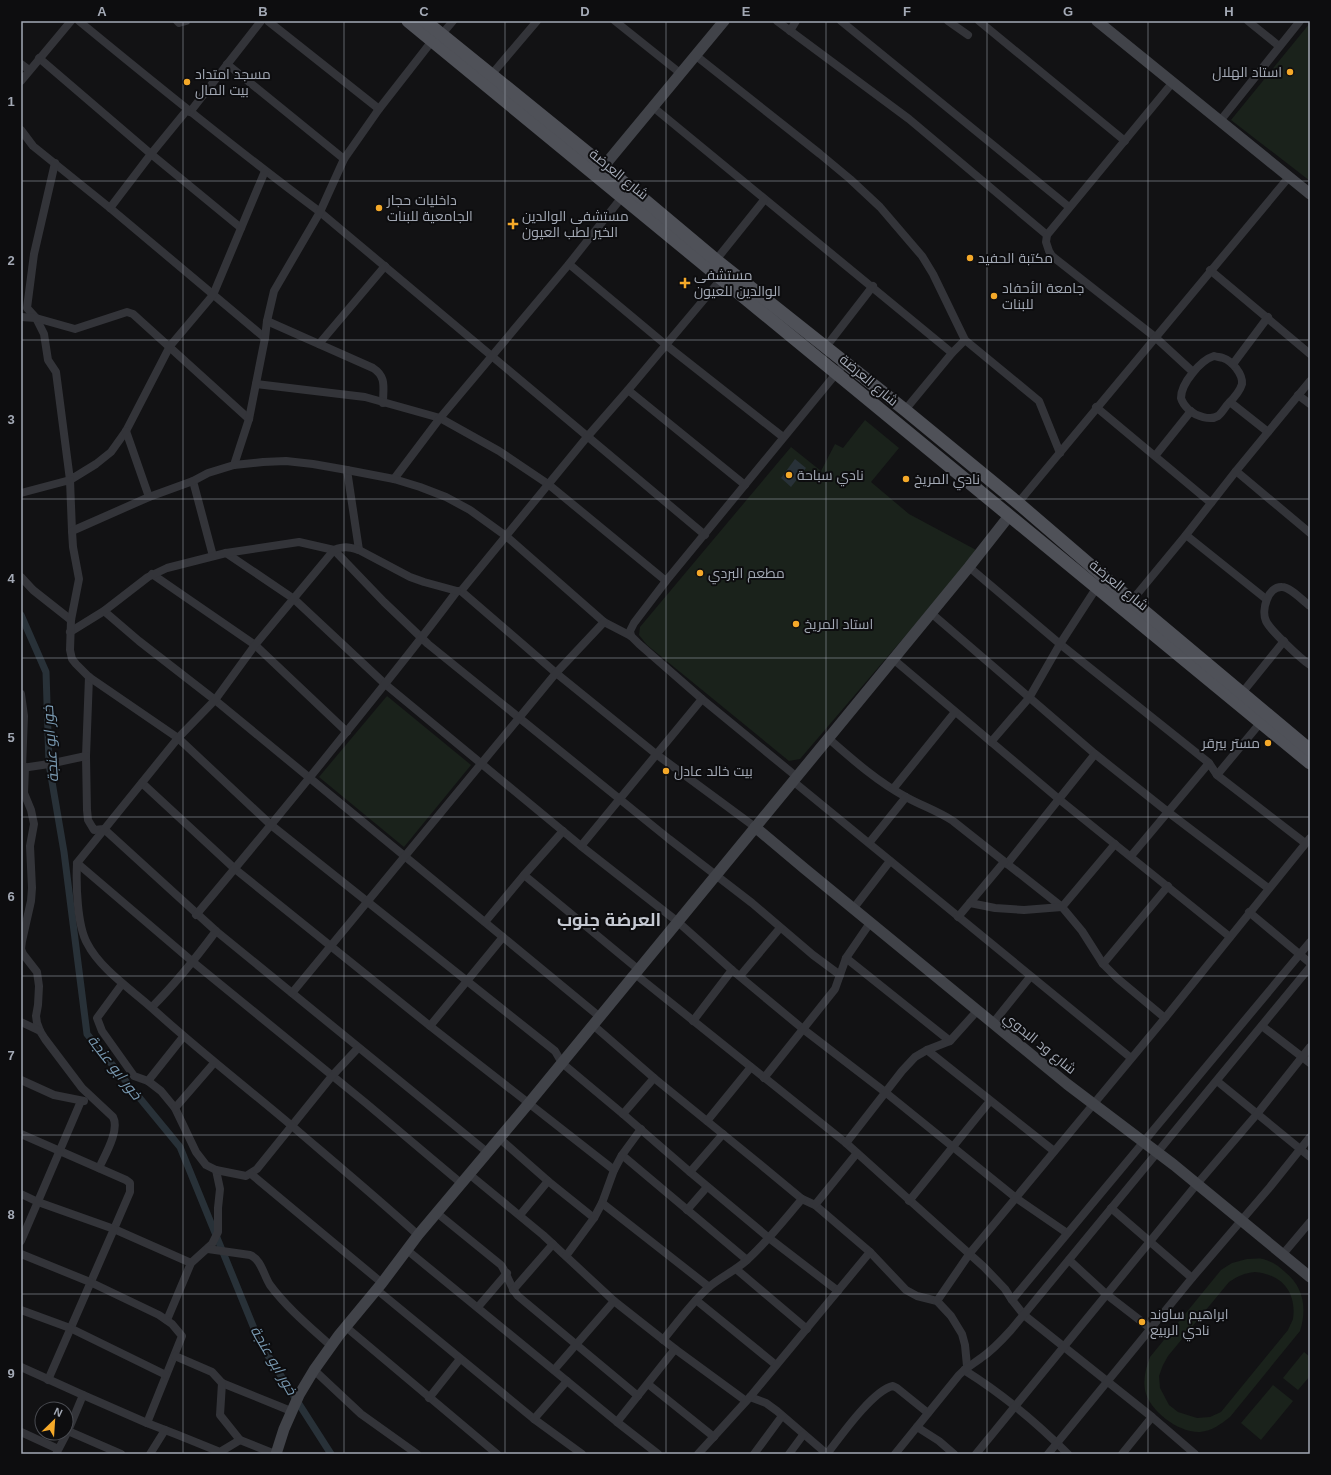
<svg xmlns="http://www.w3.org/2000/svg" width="1331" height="1475" viewBox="0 0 1331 1475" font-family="Helvetica,Cairo,sans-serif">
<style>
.green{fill:#1a221b;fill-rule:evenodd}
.water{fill:#283138}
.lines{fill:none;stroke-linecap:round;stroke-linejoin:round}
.canal{stroke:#283138;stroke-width:7}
.street{stroke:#333439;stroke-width:8}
.secondary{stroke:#414349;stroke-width:11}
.primary{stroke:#4f5158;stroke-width:13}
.grid{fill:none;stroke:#a3a9b5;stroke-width:1;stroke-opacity:0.55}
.poi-dot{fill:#f5a929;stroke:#0d0d0f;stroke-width:1.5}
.labels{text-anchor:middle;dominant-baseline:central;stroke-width:4;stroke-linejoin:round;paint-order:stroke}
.poi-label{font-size:14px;fill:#a3a9b5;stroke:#0d0d0f;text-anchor:start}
.street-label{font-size:14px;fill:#a3a9b5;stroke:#0d0d0f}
.water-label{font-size:15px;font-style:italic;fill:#7999b1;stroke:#0d0d0f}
.district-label{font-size:18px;font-weight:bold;fill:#c4c8d1;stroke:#0d0d0f}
.neatline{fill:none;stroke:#a3a9b5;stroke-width:1.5}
.grid-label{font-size:13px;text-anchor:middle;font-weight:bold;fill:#a3a9b5}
</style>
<rect width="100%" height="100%" fill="#121214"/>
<g class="green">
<polygon points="1310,23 1310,181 1231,120"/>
<polygon points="865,420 899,448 871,482 909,514 978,551 800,759 789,761 647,645 639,635 640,627 791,447 821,471 835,444 843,448"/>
<polygon points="387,696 471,765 404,847 319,777"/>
<path d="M 1247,1259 C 1252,1259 1258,1258 1263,1259 C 1271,1261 1279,1266 1285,1272 C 1304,1287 1307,1309 1300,1331 L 1230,1417 C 1221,1424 1212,1431 1200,1432 C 1179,1433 1149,1411 1145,1390 C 1143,1378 1146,1368 1150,1357 L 1221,1270 L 1232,1263 ZM 1255,1272 C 1281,1274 1297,1292 1293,1319 C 1292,1322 1289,1327 1288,1330 L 1221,1412 L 1210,1417 L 1197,1418 L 1178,1412 L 1169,1405 L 1160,1388 L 1159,1376 L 1163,1365 L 1168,1356 L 1229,1282 C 1238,1276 1244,1273 1255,1272 Z"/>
<polygon points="1304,1352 1310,1357 1310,1376 1298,1390 1283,1378"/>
<polygon points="1273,1385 1293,1401 1261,1440 1241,1423"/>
</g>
<polygon class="water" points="795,459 806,468 791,487 781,478"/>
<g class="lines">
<polyline class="canal" points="21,615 46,672 49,764 64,852 87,1034 180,1147 260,1343 331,1454"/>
<g class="street">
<path d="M 79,21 C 158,86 238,151 320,212 L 705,535"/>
<polyline points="177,21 179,23 186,21"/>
<polyline points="268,21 379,109"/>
<polyline points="615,21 680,73"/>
<polyline points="777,21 909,119 1047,235"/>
<polyline points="841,21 1069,207"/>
<polyline points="948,21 968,35"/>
<polyline points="979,21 1125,141"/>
<polyline points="1248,21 1279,46"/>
<polyline points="790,31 796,21"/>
<polyline points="442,34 453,21"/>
<polyline points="695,55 820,154 850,179 880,207 922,256 933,274 965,340 1039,401 1060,453"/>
<polyline points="39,58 151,154 241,228"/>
<polyline points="21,64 29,70"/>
<polyline points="227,64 344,159"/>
<polyline points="492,74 537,21"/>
<polyline points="21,81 71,21"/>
<polyline points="1173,82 1047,235 1046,242 1049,251 1052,256 1155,337 1193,372"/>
<polyline points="653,107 952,353"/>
<polyline points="190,112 261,21"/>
<polyline points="1220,121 1300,21"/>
<polyline points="21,130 33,146 110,208 265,338"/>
<polyline points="55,163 34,254 27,308 36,318 44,334 48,360 56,372 70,480 96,464 111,452 126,431 170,346 213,295 265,171"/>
<polyline points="110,208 151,154 187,110"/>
<polyline points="716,260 764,200"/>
<polyline points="569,264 666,345 783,437"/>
<polyline points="1210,270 1310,354"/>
<polyline points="21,317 36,318 75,329 127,312 133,314 249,419"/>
<path d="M 267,321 L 373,368 C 387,377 383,388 383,403"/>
<polyline points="319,344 385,266"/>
<polyline points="825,348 873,286"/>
<path d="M 1214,356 C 1217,357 1220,357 1223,358 C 1232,361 1243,374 1242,384 C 1240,391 1233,399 1228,404 C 1225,407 1222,413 1218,416 C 1210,421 1196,416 1189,410 C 1186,407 1182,402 1181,398 C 1181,383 1201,360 1214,356 Z"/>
<polyline points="1233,364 1268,317"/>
<polyline points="256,384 365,397 440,418 499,451 548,484 666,581"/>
<polyline points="628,390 745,485"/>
<polyline points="1298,395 1310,404"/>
<polyline points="1230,402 1268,432"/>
<polyline points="1096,407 1211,503"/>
<polyline points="905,410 952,353 965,340"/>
<polyline points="126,431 149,497"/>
<polyline points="1155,456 1191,411"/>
<polyline points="234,465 249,419 265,338 267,321 274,291 320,212 344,159 379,109 432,41"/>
<polyline points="347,470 359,550"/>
<polyline points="1236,471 1310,533"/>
<polyline points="394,479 440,418 569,264 622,197"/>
<polyline points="193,481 213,556"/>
<polyline points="21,493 70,480 72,531"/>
<polyline points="1018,503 1289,177"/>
<polyline points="1186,535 1266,599"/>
<polyline points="226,553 294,599 385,684 581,846 678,922 732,970 803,1029 885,1092 1016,1198 1067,1233"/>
<polyline points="969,567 1060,644 1209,763 1217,775 1305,843"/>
<polyline points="152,574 255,645 347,732"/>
<polyline points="21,577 33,590 71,620"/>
<polyline points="461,591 556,673 656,754 755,827"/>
<polyline points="1129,604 1186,535 1236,471 1310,381"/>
<path d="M 1310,606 C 1303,601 1290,587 1282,587 C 1268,586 1261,610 1266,621 C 1270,630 1301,659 1310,665"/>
<polyline points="104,611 139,641 215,700 600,1017"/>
<polyline points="931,613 1095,754 1168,812 1268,888"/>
<polyline points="70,632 104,611 148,577 167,568 226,553 299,542 334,550 384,602 428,644 669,839 752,903 813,955 840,975"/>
<polyline points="631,636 630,631 634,623 666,581 844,364"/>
<polyline points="893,659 1060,800 1230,937"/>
<polyline points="89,677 86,756 87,810 88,820 94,830 104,829 216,931 487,1152"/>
<polyline points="1242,693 1284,641"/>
<polyline points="21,694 24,716 22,768 49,764 86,756"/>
<path d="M 829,739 C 853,760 878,782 906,797 C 922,806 938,811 953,821 L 1062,907 L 1082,931 L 1103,964 L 1117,978 L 1165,1018"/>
<polyline points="991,742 1029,698 1060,644 1097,587"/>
<path d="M 25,767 L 24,793 L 31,810 L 34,824 L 30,846 L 32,888 L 31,901 L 22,941 L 21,949 L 23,954 L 37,972 L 39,986 L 38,1005 L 36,1016 L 37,1023 L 40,1031 L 45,1039 L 82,1088 L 113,1117 C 120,1130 105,1155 99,1168"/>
<polyline points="1217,775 1261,722"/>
<polyline points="797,777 702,699 639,644 631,636 604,622 506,536 470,510 446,497 420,487 394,479 347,470 313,464 286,461 263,462 234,465 208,473 193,481 149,497 72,531 73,547 79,579 71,620 70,650 72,659 76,664 89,677 178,738 271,825 555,1051 562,1063 623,1114 690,1172 769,1238 838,1291"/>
<polyline points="794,782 1131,1058"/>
<polyline points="142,783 235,869 430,1026 614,1170"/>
<polyline points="893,789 955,712"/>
<polyline points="869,843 906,797"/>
<polyline points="581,846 702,699"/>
<polyline points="1131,856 1209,763"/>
<polyline points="77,863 193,962 367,1104 462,1184"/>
<polyline points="1007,864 1095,754"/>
<polyline points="524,875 639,970"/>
<polyline points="970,903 995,908 1024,910 1062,907 1115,844"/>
<polyline points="853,909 890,861"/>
<polyline points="1249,912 1310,963"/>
<path d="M 196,915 C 242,860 287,806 331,751 C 374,698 417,645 457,591 L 461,591 L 587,437 L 628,390 L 722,278"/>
<polyline points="958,917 1004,862"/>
<polyline points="485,922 524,875 563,831"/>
<polyline points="846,958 950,1041"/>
<polyline points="1103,964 1168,886"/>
<polyline points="635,974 846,1143 984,1267 1005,1289 1012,1300 1024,1315 1152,1417 1195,1454"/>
<polyline points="740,976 780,928"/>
<polyline points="122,984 97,1018 102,1031 134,1076 148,1081 161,1091 175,1108 196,1152 206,1165 216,1170 220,1189 218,1208 218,1232 212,1244 191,1263 167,1320"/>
<polyline points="292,993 556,673 604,622"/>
<path d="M 152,1007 C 175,984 196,958 216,931"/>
<polyline points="693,1021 732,970"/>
<polyline points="21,1022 40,1031"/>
<polyline points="993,1023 1030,977"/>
<polyline points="593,1025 654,1078 761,1165 802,1199 815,1205 870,1252 906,1290 917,1296 937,1301 951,1316 962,1334 965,1345 967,1366"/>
<polyline points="430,1026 503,937"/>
<polyline points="1262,1026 1310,1063"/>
<polyline points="927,1050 1054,1151"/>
<polyline points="764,1078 835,989 846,958 870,923"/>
<polyline points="21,1080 54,1095 84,1101"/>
<polyline points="148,1081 183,1037"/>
<polyline points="1217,1081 1310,1157"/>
<polyline points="175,1108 214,1063"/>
<polyline points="623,1114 654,1078"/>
<polyline points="707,1121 751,1067"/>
<polyline points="21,1134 126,1180 130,1183 130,1192 114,1229 191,1263"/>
<polyline points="499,1138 548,1181 594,1218"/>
<polyline points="846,1143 902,1071 915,1057 927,1050 950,1041 977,1011"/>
<polyline points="622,1155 747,1260"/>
<polyline points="216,1170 246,1176 257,1169 332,1076 358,1048"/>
<polyline points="690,1172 723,1134"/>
<polyline points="251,1174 382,1283"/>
<polyline points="469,1174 543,1235 614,1301 675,1349 746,1401"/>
<polyline points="21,1194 38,1202 114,1229 48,1380"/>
<polyline points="909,1201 990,1101"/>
<polyline points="602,1203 614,1170 622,1155 641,1129"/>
<polyline points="815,1205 857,1153"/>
<polyline points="1111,1208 1192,1278"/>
<polyline points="687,1210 707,1187"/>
<path d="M 437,1213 L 501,1265 C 508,1275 510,1287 518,1296 L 638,1396"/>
<polyline points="520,1215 548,1181"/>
<path d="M 418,1235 C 377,1198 334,1162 292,1126 C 246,1087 198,1050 153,1009 C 132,990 100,969 87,943 C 77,925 76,884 77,863 L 178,738 L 215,700 L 255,645 L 334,550 C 345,546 348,547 359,550 L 410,577 L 424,582 L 457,591"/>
<polyline points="21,1241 81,1101"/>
<path d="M 208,1249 L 250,1255 C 261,1259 264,1276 270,1285 C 287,1308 310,1327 331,1346"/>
<polyline points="407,1250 617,1422 658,1454"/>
<polyline points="21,1254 90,1282 159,1315 172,1324 182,1336 147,1423"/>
<polyline points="1283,1254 1310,1222"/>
<polyline points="566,1256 594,1218 602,1203 709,1287"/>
<polyline points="1069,1260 1106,1294 1150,1328"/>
<polyline points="736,1269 807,1329"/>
<polyline points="376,1289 534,1419 582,1454"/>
<polyline points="513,1290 553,1244"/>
<polyline points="696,1300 776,1365"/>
<polyline points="1012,1300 1310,942"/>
<polyline points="937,1301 970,1253 1165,1018 1310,838"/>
<polyline points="478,1307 507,1273"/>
<polyline points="21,1310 70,1328 166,1375"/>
<polyline points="346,1327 497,1454"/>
<path d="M 663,1340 C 678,1322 692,1302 709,1287 C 721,1277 735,1271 747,1260 C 767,1242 784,1220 802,1199"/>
<polyline points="175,1356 212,1372 222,1383 291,1411"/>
<polyline points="21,1367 83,1395 68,1431 56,1454"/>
<polyline points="314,1370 361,1414 417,1454"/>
<polyline points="554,1370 614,1301"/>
<path d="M 964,1370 C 1001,1393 1037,1423 1068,1454"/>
<polyline points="222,1383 220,1415 240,1440 275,1454"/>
<polyline points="648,1384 714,1437"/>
<polyline points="83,1395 147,1423 178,1435 220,1452 240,1440"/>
<polyline points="750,1397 766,1403 777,1411 827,1454"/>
<polyline points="429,1398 460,1359"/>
<polyline points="534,1419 567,1381"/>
<polyline points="617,1422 675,1349"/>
<polyline points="917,1427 939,1441 954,1454"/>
<polyline points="68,1431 121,1454"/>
<polyline points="21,1432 58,1449"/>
<polyline points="150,1454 165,1430"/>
<polyline points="698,1454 750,1397 870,1252"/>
<polyline points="754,1454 782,1416"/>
<polyline points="789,1454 803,1435"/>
<path d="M 827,1454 C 840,1437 873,1390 893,1386 L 897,1388 L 928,1413"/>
<path d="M 895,1454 L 959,1375 C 966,1368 973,1364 981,1358 C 993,1350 1002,1340 1011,1330 L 1310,967"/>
<polyline points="976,1454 1197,1184 1257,1114 1310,1047"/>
<polyline points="1048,1454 1192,1278 1270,1187 1310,1137"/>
<polyline points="1122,1454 1152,1417"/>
</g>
<g class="secondary">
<polyline points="1097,21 1310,194"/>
<polyline points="599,172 724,21"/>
<polyline points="755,827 805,869 1067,1084 1174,1165 1310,1277"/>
<polyline points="276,1454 284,1429 299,1395 314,1370 339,1335 382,1283 418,1235 529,1103 969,567 1009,516"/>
</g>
<g class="primary">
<polyline points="408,21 1310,763"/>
<polyline points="425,21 604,166 716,260 905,410 1018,503 1132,601 1310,750"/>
</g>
</g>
<path class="grid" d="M 183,21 L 183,1454M 344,21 L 344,1454M 505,21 L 505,1454M 666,21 L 666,1454M 826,21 L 826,1454M 987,21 L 987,1454M 1148,21 L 1148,1454M 21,181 L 1310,181M 21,340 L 1310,340M 21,499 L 1310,499M 21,658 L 1310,658M 21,817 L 1310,817M 21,976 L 1310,976M 21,1135 L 1310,1135M 21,1294 L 1310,1294"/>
<g class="poi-dot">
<circle cx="1290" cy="72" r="4"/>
<circle cx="187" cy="82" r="4"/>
<circle cx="379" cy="208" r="4"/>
<path d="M511 218h4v4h4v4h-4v4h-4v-4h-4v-4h4z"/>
<circle cx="970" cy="258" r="4"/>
<path d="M683 277h4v4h4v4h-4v4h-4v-4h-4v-4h4z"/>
<circle cx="994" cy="296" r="4"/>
<circle cx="789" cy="475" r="4"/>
<circle cx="906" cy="479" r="4"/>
<circle cx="700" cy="573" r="4"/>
<circle cx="796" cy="624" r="4"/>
<circle cx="1268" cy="743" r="4"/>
<circle cx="666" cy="771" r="4"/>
<circle cx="1142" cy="1322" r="4"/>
</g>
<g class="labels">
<g class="poi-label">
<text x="1282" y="72" text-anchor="end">استاد الهلال</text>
<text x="195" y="74">مسجد امتداد<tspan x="195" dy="16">بيت المال</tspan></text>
<text x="387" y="200">داخليات حجار<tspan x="387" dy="16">الجامعية للبنات</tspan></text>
<text x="522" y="216">مستشفى الوالدين<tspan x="522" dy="16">الخير لطب العيون</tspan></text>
<text x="978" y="258">مكتبة الحفيد</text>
<text x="694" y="275">مستشفى<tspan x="694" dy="16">الوالدين للعيون</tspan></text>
<text x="1002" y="288">جامعة الأحفاد<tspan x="1002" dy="16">للبنات</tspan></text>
<text x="797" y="475">نادي سباحة</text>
<text x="914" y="479">نادي المريخ</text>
<text x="708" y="573">مطعم البردي</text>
<text x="804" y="624">استاد المريخ</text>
<text x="1260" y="743" text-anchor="end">مستر بيرقر</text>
<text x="674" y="771">بيت خالد عادل</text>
<text x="1150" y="1314">ابراهيم ساوند<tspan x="1150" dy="16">نادي الربيع</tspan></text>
</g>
<g class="street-label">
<text transform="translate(619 174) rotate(39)">شارع العرضة</text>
<text transform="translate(869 380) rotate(40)">شارع العرضة</text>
<text transform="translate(1119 585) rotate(39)">شارع العرضة</text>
<text transform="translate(1040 1043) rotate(39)">شارع ود البدوي</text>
</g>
<g class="water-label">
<text transform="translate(50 744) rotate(-94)">خور ابو عنجة</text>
<text transform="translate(115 1067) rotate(52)">خور ابو عنجة</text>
<text transform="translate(274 1360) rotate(60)">خور ابو عنجة</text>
</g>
<g class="district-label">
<text x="609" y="920">العرضة جنوب</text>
</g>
</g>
<rect width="1331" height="1475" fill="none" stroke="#0d0d0f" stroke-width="44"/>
<g transform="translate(54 1421) rotate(25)"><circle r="19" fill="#0d0d0f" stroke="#494b51"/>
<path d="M0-3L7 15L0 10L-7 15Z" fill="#f5a929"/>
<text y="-6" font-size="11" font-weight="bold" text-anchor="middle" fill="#a3a9b5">N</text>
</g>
<rect x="22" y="22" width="1287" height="1431" class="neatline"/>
<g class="grid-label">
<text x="102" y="16">A</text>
<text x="263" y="16">B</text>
<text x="424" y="16">C</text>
<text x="585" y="16">D</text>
<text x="746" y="16">E</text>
<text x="907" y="16">F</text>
<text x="1068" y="16">G</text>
<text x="1229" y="16">H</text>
<text x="11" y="106">1</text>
<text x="11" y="265">2</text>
<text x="11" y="424">3</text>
<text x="11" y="583">4</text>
<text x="11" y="742">5</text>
<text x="11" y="901">6</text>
<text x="11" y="1060">7</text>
<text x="11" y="1219">8</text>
<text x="11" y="1378">9</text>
</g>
</svg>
